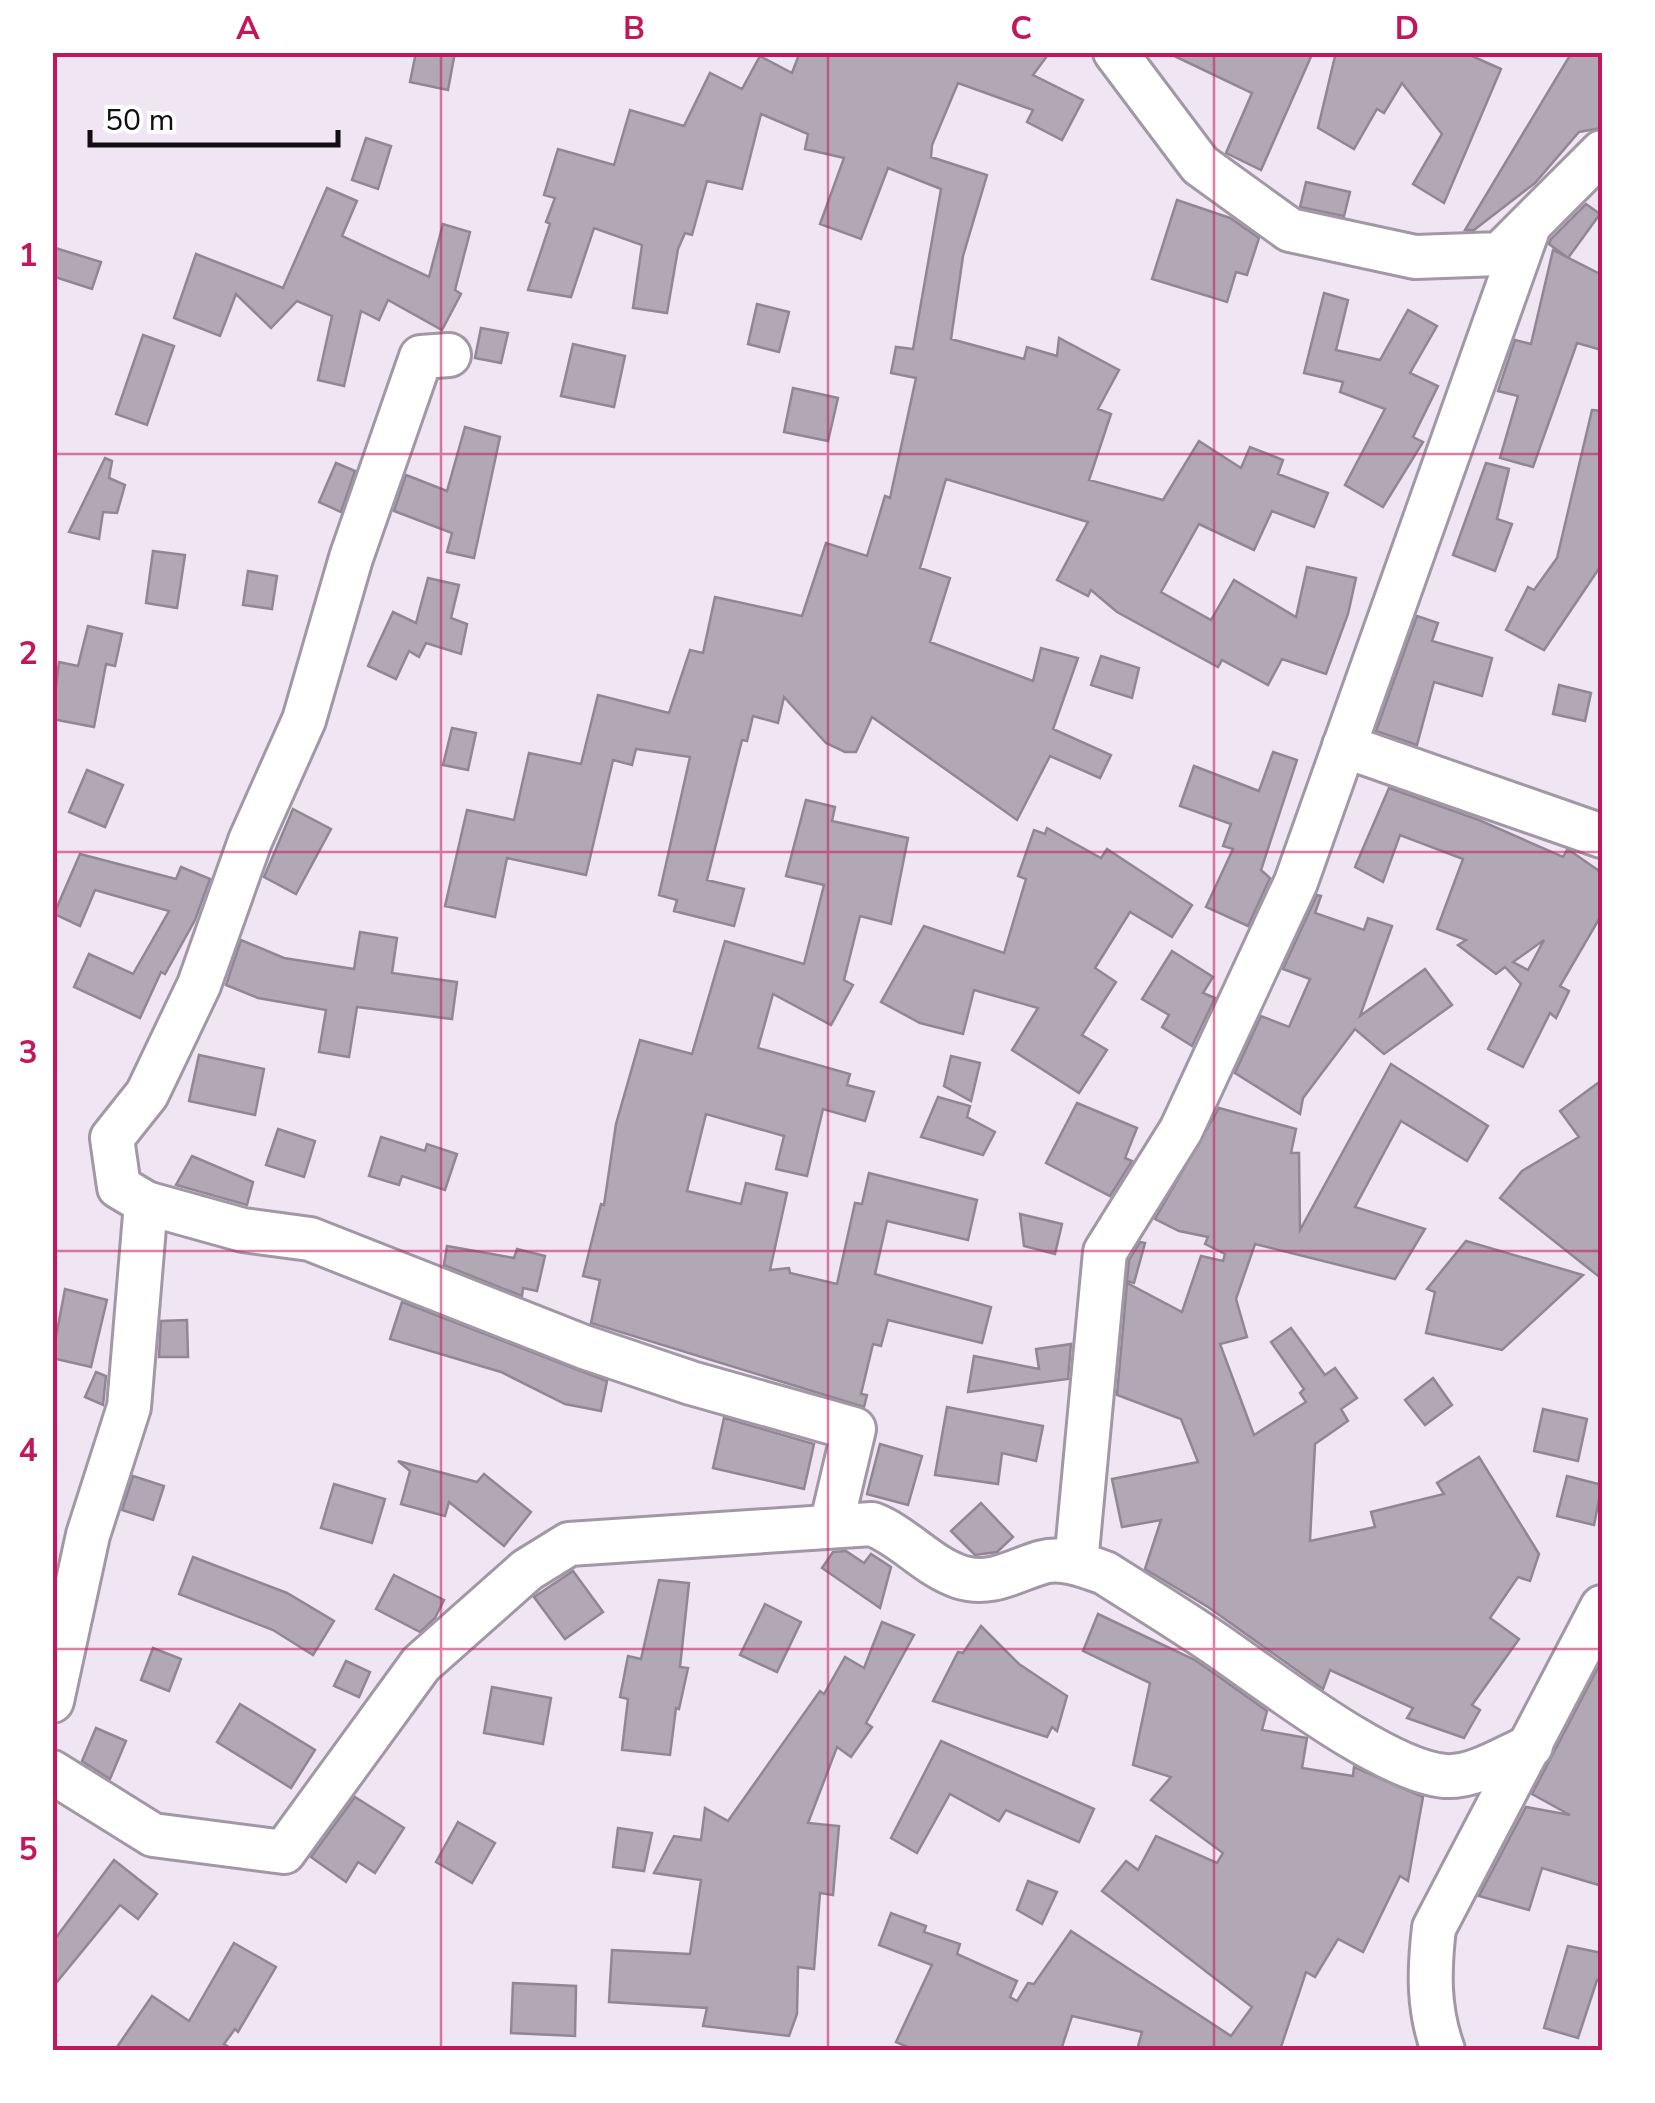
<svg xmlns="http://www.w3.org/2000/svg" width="1655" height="2103" viewBox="0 0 1655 2103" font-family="'Nunito Sans',sans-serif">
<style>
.building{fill:#b2a7b5;stroke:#918694;stroke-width:2.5;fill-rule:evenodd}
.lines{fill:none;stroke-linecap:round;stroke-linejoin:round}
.minor-casing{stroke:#a297a5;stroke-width:48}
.minor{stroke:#fff;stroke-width:42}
.grid{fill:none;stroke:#c2185b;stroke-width:2.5;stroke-opacity:0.55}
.neatline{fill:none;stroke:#c2185b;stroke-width:4}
.grid-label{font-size:32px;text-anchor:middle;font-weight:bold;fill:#c2185b}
</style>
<rect width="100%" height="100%" fill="#f0e5f3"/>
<g class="building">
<polygon points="416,52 455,52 448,90 410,82"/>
<polygon points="800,52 1050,52 1033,75 1083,100 1062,140 1027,122 1033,110 958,83 932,145 931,157 987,175 963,256 951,339 1024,359 1027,347 1057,356 1059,338 1119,370 1098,409 1111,414 1089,480 1163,500 1199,441 1241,468 1250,447 1283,460 1278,474 1328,493 1314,527 1272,511 1254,550 1199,524 1161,592 1211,620 1234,580 1296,617 1307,567 1356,578 1348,614 1326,674 1282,659 1268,685 1222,660 1218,667 1117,612 1091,590 1088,596 1057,580 1088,522 946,479 920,568 950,578 930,642 1033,681 1041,648 1078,658 1053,729 1111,755 1100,778 1050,756 1017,820 872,717 856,752 845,752 826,743 784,697 778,723 753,716 747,741 742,740 707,880 744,889 734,926 674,911 677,900 659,895 690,757 636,749 632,765 613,760 586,875 507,858 495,917 445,906 467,810 514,820 529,753 581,764 598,695 669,713 690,650 703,653 715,597 802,616 826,543 867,556 885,496 890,498 916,378 891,373 896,347 913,349 941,189 888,168 861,239 820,224 844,158 805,149 808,134 761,114 742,189 707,181 692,235 685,233 678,249 667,313 633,308 642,245 594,228 571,297 528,290 550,224 546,222 555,198 544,195 558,149 614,165 630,110 684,126 710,73 742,89 760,56 792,73"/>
<polygon points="1166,52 1313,52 1261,170 1226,153 1252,93"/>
<polygon points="1336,52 1463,52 1501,69 1444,203 1413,184 1442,134 1402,83 1384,113 1377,109 1354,149 1318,128"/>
<polygon points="1572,52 1602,52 1602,128 1579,132 1535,183 1474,230 1465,230"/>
<polygon points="366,138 391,146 378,189 352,180"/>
<polygon points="1306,182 1350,192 1344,216 1300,207"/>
<polygon points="327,188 357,201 342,236 429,277 443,224 470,232 455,290 461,294 442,330 388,300 379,320 361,311 344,386 318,380 332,316 297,301 271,328 236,294 220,336 174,318 196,254 283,288"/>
<polygon points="1177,200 1230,218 1259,238 1247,275 1236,272 1227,302 1152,279"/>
<polygon points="1586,204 1600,214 1568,258 1549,244 1551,239"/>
<polygon points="52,247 101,262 92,289 52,276"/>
<polygon points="1553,250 1602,275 1602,350 1577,343 1533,467 1500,458 1518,396 1498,391 1515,340 1531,344"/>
<polygon points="1324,293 1348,300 1336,350 1380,360 1408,310 1437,326 1410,373 1438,386 1413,437 1423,442 1383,507 1345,485 1385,409 1340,392 1343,382 1304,373"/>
<polygon points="757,304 789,312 779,352 748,344"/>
<polygon points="481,328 508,333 501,363 475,358"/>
<polygon points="143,335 174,346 147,425 116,414"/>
<polygon points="573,344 625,356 614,407 561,396"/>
<polygon points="793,388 838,398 828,441 784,432"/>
<polygon points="1592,410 1602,411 1602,564 1544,650 1506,630 1528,587 1534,590 1557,558"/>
<polygon points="465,427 500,437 474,558 447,552 452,533 394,511 406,475 447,491"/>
<polygon points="105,458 112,461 109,478 125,485 117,513 103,512 99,539 69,532"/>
<polygon points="336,463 355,471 341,512 319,502"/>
<polygon points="1486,463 1509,469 1497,519 1512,524 1495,571 1453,555"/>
<polygon points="153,551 185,555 177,608 146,603"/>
<polygon points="248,571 277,576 272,609 243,605"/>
<polygon points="428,578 459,585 451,618 467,624 461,654 426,643 419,657 409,651 396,679 368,666 393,612 416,623"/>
<polygon points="1417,616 1438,623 1432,641 1492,658 1482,696 1434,682 1417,745 1376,731"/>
<polygon points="88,626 122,634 115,666 106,664 94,727 52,719 59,662 78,666"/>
<polygon points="1101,656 1139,668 1132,698 1091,685"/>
<polygon points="1559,685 1591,693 1585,721 1553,714"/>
<polygon points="452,728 476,733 468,770 443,765"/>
<polygon points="1273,752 1297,760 1261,870 1270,878 1248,926 1206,907 1233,849 1223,846 1231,824 1180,806 1194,766 1259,791"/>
<polygon points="87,770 123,785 105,827 69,812"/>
<path d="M 1389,788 L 1479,820 L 1563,857 L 1567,850 L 1572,852 L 1602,873 L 1602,914 L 1560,986 L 1569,991 L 1556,1018 L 1550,1013 L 1523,1067 L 1488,1049 L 1521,984 L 1505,967 L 1496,974 L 1458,945 L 1466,940 L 1437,929 L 1463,859 L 1400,835 L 1383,882 L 1355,867 ZM 1544,940 L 1528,970 L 1513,962 Z"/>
<polygon points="806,800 835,807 832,821 908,838 891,924 860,916 844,980 853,985 831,1025 773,994 758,1048 850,1074 847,1085 874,1092 865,1121 823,1109 807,1176 776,1169 784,1136 706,1114 687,1191 741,1204 746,1183 787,1193 770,1270 789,1268 790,1273 837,1284 855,1203 862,1204 869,1173 977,1200 968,1240 887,1221 875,1274 991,1307 982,1343 888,1320 881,1346 873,1344 861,1394 867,1395 864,1407 591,1323 600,1280 583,1276 601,1204 604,1205 616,1124 640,1040 692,1054 725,941 804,964 824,885 786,876"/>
<polygon points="293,809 331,829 296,894 264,877"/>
<polygon points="1047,828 1101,858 1107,849 1192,905 1172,937 1130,912 1095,968 1116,982 1082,1035 1107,1050 1079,1093 1012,1050 1038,1008 974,990 963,1034 920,1023 881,1002 924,926 1004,953 1026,879 1018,876 1034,830 1045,834"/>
<polygon points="80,854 176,879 181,867 210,879 195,920 165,974 161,972 140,1018 74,987 89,954 133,974 169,911 95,890 80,926 54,914"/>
<polygon points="1317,895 1321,896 1315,913 1364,930 1368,918 1392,926 1360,1016 1425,969 1452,1005 1384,1054 1355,1029 1303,1098 1300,1114 1235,1073 1261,1016 1289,1027 1310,979 1283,969"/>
<polygon points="360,932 397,938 392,973 457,982 452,1019 357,1007 349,1057 319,1052 326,1010 258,998 226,985 241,940 284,958 354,969"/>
<polygon points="1172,951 1213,977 1203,993 1215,998 1192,1046 1162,1027 1169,1015 1142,999"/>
<polygon points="199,1055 264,1069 255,1115 189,1101"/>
<polygon points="951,1056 980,1063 971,1101 944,1086"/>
<polygon points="1391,1064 1488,1126 1467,1161 1401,1121 1355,1207 1425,1229 1395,1279 1255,1244 1236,1299 1247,1337 1220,1344 1254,1435 1306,1402 1300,1393 1304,1389 1271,1342 1291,1328 1325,1375 1335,1368 1357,1398 1341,1409 1348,1421 1315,1444 1310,1541 1375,1527 1371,1512 1444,1494 1437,1483 1479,1457 1539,1554 1530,1581 1518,1577 1490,1618 1519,1639 1472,1705 1480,1710 1464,1738 1407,1718 1413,1708 1330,1670 1323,1689 1208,1607 1145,1569 1161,1520 1122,1527 1112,1479 1198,1462 1181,1419 1117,1395 1127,1283 1182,1312 1201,1256 1223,1261 1225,1254 1205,1244 1208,1237 1179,1231 1155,1219 1219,1108 1296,1129 1291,1153 1299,1153 1300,1230"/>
<polygon points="1602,1080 1602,1279 1500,1198 1522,1171 1579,1137 1560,1111"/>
<polygon points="938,1097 970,1106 967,1117 995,1132 983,1155 921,1137"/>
<polygon points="1077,1103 1137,1128 1125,1158 1132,1161 1110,1196 1046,1163"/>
<polygon points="278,1129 315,1141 304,1177 266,1165"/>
<polygon points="381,1137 425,1151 427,1144 457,1154 445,1190 402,1176 399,1185 369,1176"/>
<polygon points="192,1156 253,1182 247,1205 176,1185"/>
<polygon points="1020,1214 1062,1224 1055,1254 1024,1246"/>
<polygon points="1466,1241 1583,1275 1502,1350 1426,1333 1435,1292 1427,1289"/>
<polygon points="1140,1242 1145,1243 1134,1283 1127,1281 1129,1260"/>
<polygon points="447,1246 514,1258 517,1249 545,1256 537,1291 523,1288 522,1296 444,1265"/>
<polygon points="65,1289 107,1300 91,1367 52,1358"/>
<polygon points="402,1302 607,1381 601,1411 565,1404 501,1372 390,1339"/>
<polygon points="187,1320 188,1357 159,1357 161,1321"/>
<polygon points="1071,1344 1068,1379 968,1392 974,1356 1039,1369 1036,1349"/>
<polygon points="96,1372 106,1376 103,1405 85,1397"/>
<polygon points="1433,1378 1452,1405 1425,1425 1405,1400"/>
<polygon points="947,1407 1043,1426 1036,1461 1002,1453 998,1484 935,1475"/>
<polygon points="1543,1409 1587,1419 1578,1461 1534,1451"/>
<polygon points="724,1418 814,1444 804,1489 713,1468"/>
<polygon points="880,1444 922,1456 908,1505 867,1494"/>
<polygon points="398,1461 477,1482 484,1474 531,1512 504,1546 449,1502 445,1516 401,1504 410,1471"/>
<polygon points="133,1476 164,1486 153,1520 122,1510"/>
<polygon points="1567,1476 1602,1485 1594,1525 1557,1516"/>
<polygon points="334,1484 385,1499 372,1543 321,1528"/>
<polygon points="981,1503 1013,1537 997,1552 975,1555 951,1531"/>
<polygon points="846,1551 864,1563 871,1554 891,1567 880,1608 822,1568 833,1552"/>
<polygon points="193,1557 287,1593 334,1621 313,1655 273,1630 179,1594"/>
<polygon points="573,1571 603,1612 565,1639 534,1597"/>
<polygon points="394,1575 444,1600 435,1618 420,1632 376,1609"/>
<polygon points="659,1580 689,1583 680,1667 688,1668 679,1709 676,1708 670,1755 622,1750 628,1699 620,1697 628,1656 641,1659"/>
<polygon points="765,1604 801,1622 777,1672 740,1655"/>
<polygon points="1098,1614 1195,1660 1222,1679 1267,1711 1262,1730 1307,1738 1302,1768 1353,1776 1354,1767 1423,1797 1408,1881 1400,1876 1363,1952 1338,1939 1315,1977 1306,1972 1280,2050 1137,2050 1142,2032 1072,2016 1061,2050 915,2050 896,2042 932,1965 879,1945 891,1913 926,1926 924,1932 960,1944 957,1954 1017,1981 1010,1997 1017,2001 1028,1983 1034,1984 1071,1931 1231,2036 1252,2007 1102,1891 1126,1861 1138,1870 1156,1836 1217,1863 1223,1853 1151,1800 1171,1777 1133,1765 1150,1683 1083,1651"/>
<polygon points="882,1622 914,1635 866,1723 872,1727 851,1757 837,1747 808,1823 839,1826 833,1895 820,1893 814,1969 798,1967 797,2014 789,2036 703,2026 707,2008 609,2002 612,1950 690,1954 701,1880 654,1873 674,1836 701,1840 705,1808 728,1821 820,1691 824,1694 845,1657 864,1668"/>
<polygon points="981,1626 1019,1664 1067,1696 1057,1731 1052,1727 1047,1737 933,1701 958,1652 963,1653"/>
<polygon points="153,1648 181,1659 169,1691 141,1680"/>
<polygon points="1602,1660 1602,1886 1542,1868 1529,1910 1479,1896 1526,1807 1570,1815 1532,1794"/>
<polygon points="346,1661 370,1672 359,1697 334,1686"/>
<polygon points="492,1687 551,1698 543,1744 484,1733"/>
<polygon points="240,1704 315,1750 291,1788 217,1742"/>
<polygon points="96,1728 126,1741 110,1779 82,1761"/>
<polygon points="941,1741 1094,1809 1079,1842 1006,1810 999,1821 950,1794 917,1853 891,1838"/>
<polygon points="355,1797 404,1828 375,1873 358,1862 346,1882 311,1857"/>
<polygon points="458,1822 495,1843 472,1883 436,1862"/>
<polygon points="618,1828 652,1833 644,1871 613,1867"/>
<polygon points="114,1860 157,1894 138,1919 120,1905 52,1988 52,1943"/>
<polygon points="1028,1881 1057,1892 1042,1924 1017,1910"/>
<polygon points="234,1943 276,1967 238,2032 235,2029 224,2044 233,2050 115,2050 152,1996 189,2021"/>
<polygon points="1568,1946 1602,1953 1602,1982 1597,1980 1578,2038 1544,2028"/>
<polygon points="513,1983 576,1986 575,2036 511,2033"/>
</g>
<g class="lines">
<g class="minor-casing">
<g id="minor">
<polyline points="1115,52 1200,165 1290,230 1415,257 1500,254 1602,152"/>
<polyline points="1344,746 1602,836"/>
<polyline points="146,1203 243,1230 310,1239 584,1347 691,1383 854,1429 831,1526"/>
<polyline points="1076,1563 1105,1252 1181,1130 1296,882 1527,232"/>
<polyline points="52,1701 88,1535 129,1407 146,1203 119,1187 112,1138 147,1094 199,985 250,841 304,720 351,558 421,357 449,355"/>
<path d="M 52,1772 L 153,1835 L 284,1852 L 421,1664 L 527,1570 L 569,1544 L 872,1524 C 904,1536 927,1566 960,1577 C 992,1587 1014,1570 1043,1562 C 1063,1557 1086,1566 1105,1573 C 1141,1596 1179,1619 1214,1643 C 1267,1679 1384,1771 1445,1776 C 1474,1778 1505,1757 1531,1746"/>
<path d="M 1443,2050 C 1428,2009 1429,1971 1434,1928 L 1602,1607"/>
</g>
</g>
<use href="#minor" class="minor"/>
</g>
<path class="grid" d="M 441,52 L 441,2050M 828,52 L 828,2050M 1214,52 L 1214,2050M 52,454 L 1602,454M 52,852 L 1602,852M 52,1251 L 1602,1251M 52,1649 L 1602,1649"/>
<rect width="1655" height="2103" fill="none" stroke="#ffffff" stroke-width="110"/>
<path d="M90 130v15h248v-15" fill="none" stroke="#120e13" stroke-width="5"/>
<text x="105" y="130" font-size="30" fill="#120e13" stroke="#ffffff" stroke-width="8" paint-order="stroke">50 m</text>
<rect x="55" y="55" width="1545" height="1993" class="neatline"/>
<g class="grid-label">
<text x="248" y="39">A</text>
<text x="634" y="39">B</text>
<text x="1021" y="39">C</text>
<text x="1407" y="39">D</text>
<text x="28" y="266">1</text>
<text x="28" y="664">2</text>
<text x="28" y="1063">3</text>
<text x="28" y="1461">4</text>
<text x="28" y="1860">5</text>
</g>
</svg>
